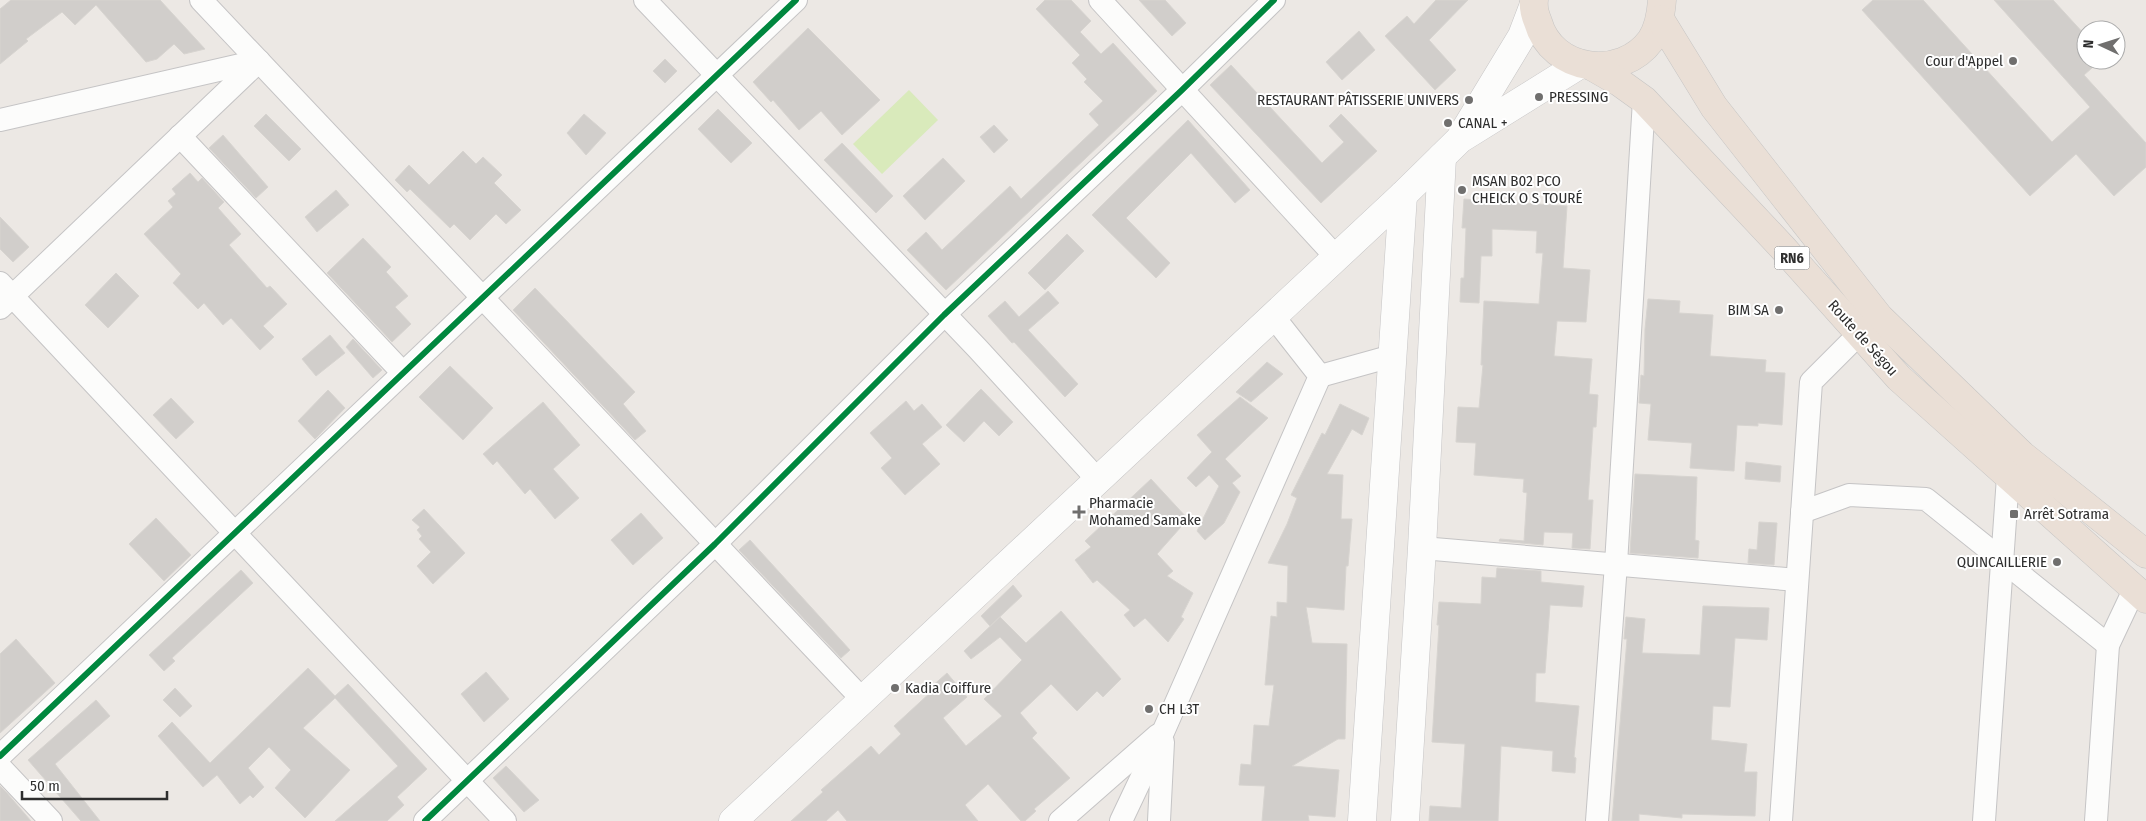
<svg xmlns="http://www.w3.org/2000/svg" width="2146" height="821" viewBox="0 0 2146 821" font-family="'Fira Sans Condensed',sans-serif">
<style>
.pitch{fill:#d9eabb}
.building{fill:#d1cecb;stroke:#d7d4d0}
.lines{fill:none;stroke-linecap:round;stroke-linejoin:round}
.street-casing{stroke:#c5c4c5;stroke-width:24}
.secondary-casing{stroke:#c5c4c5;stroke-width:29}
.highway-casing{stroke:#c6c5c4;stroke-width:29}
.street{stroke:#fcfcfb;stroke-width:22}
.secondary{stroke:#fcfcfb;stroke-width:28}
.highway{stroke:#eadfd6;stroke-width:28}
.cycleway-casing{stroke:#fff;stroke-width:9}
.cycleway{stroke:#00873e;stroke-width:6}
.poi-dot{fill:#706f6e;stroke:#fff;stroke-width:2}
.labels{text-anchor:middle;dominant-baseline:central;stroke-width:4;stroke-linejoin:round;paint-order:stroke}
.shield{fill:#fff;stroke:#6d6d6d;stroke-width:1}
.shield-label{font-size:14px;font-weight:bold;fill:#2e2e2e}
.poi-label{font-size:15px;fill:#2e2e2e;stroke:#fff;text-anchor:start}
.street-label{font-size:15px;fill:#2e2e2e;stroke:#fff}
</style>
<rect width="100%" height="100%" fill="#ece8e4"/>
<polygon class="pitch" points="909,90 938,120 882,174 853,144"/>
<g class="building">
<polygon points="11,0 160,0 205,49 184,54 174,44 157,59 146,62 96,5 75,25 62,12 26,39 28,41 0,64 0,9"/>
<polygon points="1045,0 1071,0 1091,21 1080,32 1101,54 1113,43 1157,91 946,290 907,250 926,232 942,250 1010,186 1021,199 1099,125 1089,114 1103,101 1084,82 1087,79 1072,63 1080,55 1036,9"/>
<polygon points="1139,0 1165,0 1186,23 1172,36"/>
<polygon points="1436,0 1468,0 1429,40 1456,70 1435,90 1385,36 1407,16 1414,24"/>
<polygon points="1873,0 1923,0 2052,142 2090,107 1994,0 2053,0 2086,36 2086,60 2101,60 2084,75 2146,143 2146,167 2114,196 2076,154 2030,196 1862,10"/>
<polygon points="808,28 880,100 842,135 821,111 799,130 773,100 771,102 753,82"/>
<polygon points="1359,31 1375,50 1342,80 1326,62"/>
<polygon points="665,59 677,71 665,83 653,71"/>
<polygon points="1231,65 1322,163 1344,142 1329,126 1341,114 1377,151 1321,203 1210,85"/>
<polygon points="718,109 752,143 731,163 698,129"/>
<polygon points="266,114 301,149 289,161 254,126"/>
<polygon points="584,114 606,133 586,155 567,133"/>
<polygon points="1188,120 1250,190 1235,203 1191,153 1126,218 1170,263 1156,278 1092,215"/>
<polygon points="994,125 1008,140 994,153 980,137"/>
<polygon points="223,135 268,187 256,198 209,148"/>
<polygon points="842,143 893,196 876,213 824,160"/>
<polygon points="463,151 476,164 483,157 502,175 494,183 521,210 506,224 496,214 470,240 454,224 450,228 410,189 407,192 395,180 409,165 429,185"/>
<polygon points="943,158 965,181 925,220 903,196"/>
<polygon points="190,173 198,182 202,178 224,202 218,208 241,234 229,245 267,288 270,286 287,304 263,326 274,337 260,350 231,318 223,325 204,303 198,309 173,283 181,274 144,234 173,207 168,201 176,194 172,189"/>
<polygon points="336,190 349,205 317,232 305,217"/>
<polygon points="1464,199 1567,206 1563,268 1590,270 1586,322 1557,321 1554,356 1592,359 1589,394 1598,395 1596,427 1593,427 1588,500 1593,500 1590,549 1572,548 1573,533 1544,532 1543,545 1499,541 1500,539 1524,541 1527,493 1523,492 1524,479 1474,475 1476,443 1456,442 1458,407 1479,408 1483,365 1481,365 1484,301 1539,304 1543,253 1536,253 1537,231 1492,229 1492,256 1481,256 1479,303 1460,302 1461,278 1464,278 1466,228 1462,228"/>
<polygon points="0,217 29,247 13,262 0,249"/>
<polygon points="1067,234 1084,251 1045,290 1028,273"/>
<polygon points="363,238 391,267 386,272 408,296 395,307 411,324 392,342 327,273"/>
<polygon points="116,273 139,296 108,328 85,305"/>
<polygon points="535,288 635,392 623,404 646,431 635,440 513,310"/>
<polygon points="1048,291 1059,303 1028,330 1078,384 1065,397 1014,342 1012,343 988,316 1005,301 1019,317"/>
<polygon points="1648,299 1680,301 1679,313 1713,315 1710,356 1766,360 1765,372 1785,373 1782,425 1758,423 1758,426 1737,425 1734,471 1690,468 1692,443 1648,440 1651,404 1639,403 1641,375 1644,376 1645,329"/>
<polygon points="330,335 345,353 316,376 302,359"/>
<polygon points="353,339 382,370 373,378 346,347"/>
<polygon points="1267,362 1283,374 1251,402 1236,392"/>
<polygon points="450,366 493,408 463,440 419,397"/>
<polygon points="981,389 1013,422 999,436 984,421 964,442 946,425"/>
<polygon points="328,390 345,408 315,439 298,421"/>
<polygon points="1240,397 1268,418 1225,459 1241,476 1232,483 1240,492 1224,523 1205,540 1197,531 1219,486 1209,475 1196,487 1187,478 1212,452 1197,435"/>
<polygon points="171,398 194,422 176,439 153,415"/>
<polygon points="906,401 914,411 922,404 942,427 922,444 940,464 905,495 881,468 892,458 870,433"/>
<polygon points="543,402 580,445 553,469 579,498 555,519 530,489 525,494 497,461 493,465 483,454"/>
<polygon points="1340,404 1369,418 1362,435 1352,429 1327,474 1343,475 1341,519 1352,519 1348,566 1346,566 1344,610 1306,607 1312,643 1347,644 1345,739 1338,739 1292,766 1339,770 1335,817 1308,815 1309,821 1262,821 1265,786 1239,785 1241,764 1251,765 1254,725 1269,726 1274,685 1265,685 1271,616 1277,617 1277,602 1287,603 1288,566 1268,563 1287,524 1297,498 1291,495 1322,433 1325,435"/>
<polygon points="1746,462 1781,466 1780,482 1745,479"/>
<polygon points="1635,474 1697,477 1695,540 1699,541 1698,558 1630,553"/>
<polygon points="1151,479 1188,519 1157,554 1173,571 1167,576 1193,593 1181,617 1184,619 1168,642 1145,618 1134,627 1124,615 1130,610 1097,580 1093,583 1075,560 1091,547 1085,541"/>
<polygon points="424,509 465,553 433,584 417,566 431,552 419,539 422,536 417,530 420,527 412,520"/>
<polygon points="641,513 663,538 633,565 611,540"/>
<polygon points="156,518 191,555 164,581 129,544"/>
<polygon points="1759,522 1777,523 1774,565 1748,563 1749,549 1757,550"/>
<polygon points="750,540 850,650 841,658 739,550"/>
<polygon points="1497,568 1541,571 1541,582 1584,586 1582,607 1550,605 1545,673 1536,673 1535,702 1579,706 1574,757 1576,758 1575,773 1552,771 1553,751 1501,746 1498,821 1429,821 1430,806 1461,808 1465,744 1432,742 1439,625 1437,625 1439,602 1481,604 1482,577 1496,578"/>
<polygon points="241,570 253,583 172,658 175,661 164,671 149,655"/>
<polygon points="1013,585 1022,596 990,626 981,616"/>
<polygon points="1703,606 1769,608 1767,640 1735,638 1730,707 1713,706 1711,740 1747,744 1744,772 1757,772 1755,816 1682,814 1682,818 1639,814 1639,821 1612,821 1627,639 1624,639 1626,617 1645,619 1642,653 1700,655"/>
<polygon points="1061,611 1121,679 1103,697 1097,691 1077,711 1051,684 1020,713 1037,733 1032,738 1070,778 1034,809 1036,811 1025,821 1021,821 988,784 965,805 978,821 847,821 838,810 826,821 791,821 823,792 821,790 871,746 879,755 901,734 894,726 932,691 930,688 947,673 967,697 943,718 966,746 1002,716 984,699 1022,660 1000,637 971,659 964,651 1000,617 1026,643"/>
<polygon points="16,639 55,683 0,733 0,654"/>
<polygon points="308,668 335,696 348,684 427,769 397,797 404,805 387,821 335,821 398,766 335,698 303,728 350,770 305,818 275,788 291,770 269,747 248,768 264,787 253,798 250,795 240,804 217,775 203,787 158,736 172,722 210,763"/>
<polygon points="486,672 509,699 484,722 461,694"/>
<polygon points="175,688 192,706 180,717 163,700"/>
<polygon points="96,700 110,716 55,764 100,821 81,821 28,760"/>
<polygon points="506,766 539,800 524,812 493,778"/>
<polygon points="0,786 7,793 31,821 0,821"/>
</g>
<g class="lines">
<g class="street-casing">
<g id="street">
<polyline points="201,0 863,700"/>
<polyline points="645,0 978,349 1098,480"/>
<polyline points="1100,0 1336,257"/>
<polyline points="0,120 258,61"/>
<polyline points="180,136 403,373"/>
<polyline points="0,283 505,821"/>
<polyline points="0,308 259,61"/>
<polyline points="1320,376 1392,356"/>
<polyline points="1802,512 1849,495 1926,499 2108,645"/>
<polyline points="1422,548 1797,580"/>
<polyline points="0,756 796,0"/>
<polyline points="0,767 51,821"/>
<polyline points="425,821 715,544 944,315 1182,90 1274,0"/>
<polyline points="1060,821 1158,735"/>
<polyline points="1121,821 1164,730 1320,376 1273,316"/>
<polyline points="1159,821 1163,742"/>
<polyline points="1597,821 1616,564 1644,100"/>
<polyline points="1781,821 1811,382 1859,334"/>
<polyline points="1984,821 2008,477"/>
<polyline points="2096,821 2108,645 2134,590"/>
</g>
</g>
<g class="secondary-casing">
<g id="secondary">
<polyline points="1462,135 1522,36 1533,7"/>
<polyline points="733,821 1403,195 1460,139 1579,65"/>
<polyline points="1362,821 1403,195"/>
<polyline points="1405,821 1422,548 1442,157"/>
</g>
</g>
<g class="highway-casing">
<g id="highway">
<path d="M 1534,0 C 1533,8 1535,15 1538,22 C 1552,72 1621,81 1651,40 C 1659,28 1661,14 1662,0"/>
<polyline points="1660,19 1714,107 1879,317 2022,455 2146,554"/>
<polyline points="1593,67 1619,82 1644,100 1782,247 1899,378 2146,599"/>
</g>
</g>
<use href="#street" class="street"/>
<use href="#secondary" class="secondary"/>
<use href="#highway" class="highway"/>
<g class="cycleway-casing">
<g id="cycleway">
<polyline points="0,756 796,0"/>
<polyline points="425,821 715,544 944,315 1182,90 1274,0"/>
</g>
</g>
<use href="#cycleway" class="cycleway"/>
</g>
<g class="poi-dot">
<circle cx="2013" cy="61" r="5"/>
<circle cx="1539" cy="97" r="5"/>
<circle cx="1469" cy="100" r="5"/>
<circle cx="1448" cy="123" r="5"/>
<circle cx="1462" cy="190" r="5"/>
<circle cx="1779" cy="310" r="5"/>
<path d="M1076.5 504.5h5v5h5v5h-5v5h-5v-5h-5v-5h5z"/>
<rect x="2009" y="509" width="10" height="10" rx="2.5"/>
<circle cx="2057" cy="562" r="5"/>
<circle cx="895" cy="688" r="5"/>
<circle cx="1149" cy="709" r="5"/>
</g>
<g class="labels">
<rect class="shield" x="1774.5" y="246.5" width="35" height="23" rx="4"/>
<g class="shield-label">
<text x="1792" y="258">RN6</text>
</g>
<g class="poi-label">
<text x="2003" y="61" text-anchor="end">Cour d'Appel</text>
<text x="1549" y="97">PRESSING</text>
<text x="1459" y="100" text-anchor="end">RESTAURANT PÂTISSERIE UNIVERS</text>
<text x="1458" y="123">CANAL +</text>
<text x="1472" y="181">MSAN B02 PCO<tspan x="1472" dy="17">CHEICK O S TOURÉ</tspan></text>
<text x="1769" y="310" text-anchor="end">BIM SA</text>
<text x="1089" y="503">Pharmacie<tspan x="1089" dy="17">Mohamed Samake</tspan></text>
<text x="2024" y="514">Arrêt Sotrama</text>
<text x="2047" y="562" text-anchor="end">QUINCAILLERIE</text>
<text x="905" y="688">Kadia Coiffure</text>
<text x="1159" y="709">CH L3T</text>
</g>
<g class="street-label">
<text transform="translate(1863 338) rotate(48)">Route de Ségou</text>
</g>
</g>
<g transform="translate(2101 45) rotate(274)"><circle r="24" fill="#ffffff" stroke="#ababab"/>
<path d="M0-4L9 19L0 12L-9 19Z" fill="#706f6e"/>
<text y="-8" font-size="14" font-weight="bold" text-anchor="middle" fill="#2e2e2e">N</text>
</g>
<path d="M22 791v8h145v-8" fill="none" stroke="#2e2e2e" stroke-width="2.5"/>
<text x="30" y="791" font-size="15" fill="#2e2e2e" stroke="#ffffff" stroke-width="4" paint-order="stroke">50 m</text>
</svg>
